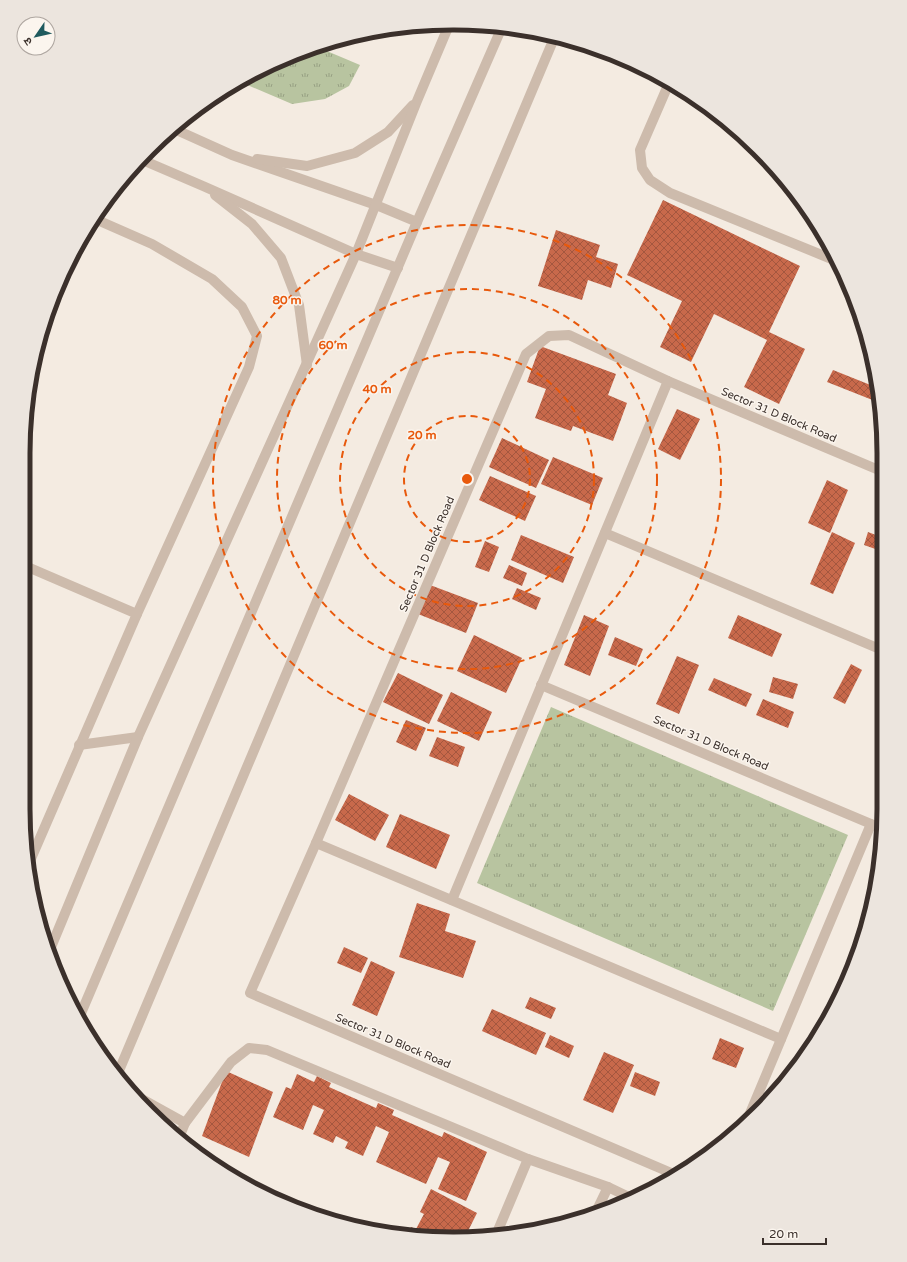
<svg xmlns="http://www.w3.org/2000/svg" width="907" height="1262" viewBox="0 0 907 1262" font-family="'Varela Round','Noto Sans Devanagari',sans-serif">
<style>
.grass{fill:url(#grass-tufts)}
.building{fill:url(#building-cross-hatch)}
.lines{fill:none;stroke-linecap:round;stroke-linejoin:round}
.minor{stroke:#cdbbac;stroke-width:10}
.ring{fill:none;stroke:#e8590c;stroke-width:2;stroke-dasharray:7 5}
.labels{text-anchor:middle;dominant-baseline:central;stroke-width:3;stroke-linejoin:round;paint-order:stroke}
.street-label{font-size:11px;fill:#3b302b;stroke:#fbf5ee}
.rim{fill:none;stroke:#3b302b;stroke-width:5}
.centre{fill:#e8590c;stroke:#fbf5ee;stroke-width:2}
.ring-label{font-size:12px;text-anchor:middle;font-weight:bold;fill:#e8590c;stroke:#fbf5ee;stroke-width:3;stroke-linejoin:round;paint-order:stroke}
</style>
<defs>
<pattern id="grass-tufts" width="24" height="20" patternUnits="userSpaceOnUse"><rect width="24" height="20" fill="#b8c4a0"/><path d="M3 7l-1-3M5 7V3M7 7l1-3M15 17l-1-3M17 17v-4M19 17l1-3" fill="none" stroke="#97a083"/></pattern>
<pattern id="building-cross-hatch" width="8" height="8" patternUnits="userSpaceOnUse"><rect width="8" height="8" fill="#c8694b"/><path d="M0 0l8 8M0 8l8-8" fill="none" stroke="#a4573f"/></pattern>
</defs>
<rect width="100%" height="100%" fill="#f4ebe1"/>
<g class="grass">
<polygon points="315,46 360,65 349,86 325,99 292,104 238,81"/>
<polygon points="551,707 848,835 773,1011 477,883"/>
</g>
<g class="building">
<polygon points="663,200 800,266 769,332 805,349 779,404 744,387 767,340 714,314 691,362 660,347 682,301 627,275"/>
<polygon points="556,230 600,245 596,257 618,264 611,288 588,280 582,300 538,286"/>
<polygon points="540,346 616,374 608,395 627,403 613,441 573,426 571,431 535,418 546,389 527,382"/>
<polygon points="833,370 878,388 880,403 827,382"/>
<polygon points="677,409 700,419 680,460 658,449"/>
<polygon points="502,438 549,460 536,488 489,467"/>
<polygon points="553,457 603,478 592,505 541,484"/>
<polygon points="490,476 536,496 525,521 479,500"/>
<polygon points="827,480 848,490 830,533 808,523"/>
<polygon points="832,532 855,543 833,594 810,584"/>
<polygon points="868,532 881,537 881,551 864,545"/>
<polygon points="521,535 574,557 563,583 511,560"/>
<polygon points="485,541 499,547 489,572 475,567"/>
<polygon points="509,565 527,573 522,586 503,578"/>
<polygon points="430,585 478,603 466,633 418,614"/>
<polygon points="517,588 541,598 536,610 512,599"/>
<polygon points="584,615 609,626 590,676 564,665"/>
<polygon points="738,615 782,634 772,657 728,638"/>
<polygon points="474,635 522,658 506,693 457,671"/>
<polygon points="615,637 643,649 636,666 608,655"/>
<polygon points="677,656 699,665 679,714 656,704"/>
<polygon points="851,664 862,670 845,704 833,698"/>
<polygon points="398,673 443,695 429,724 383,702"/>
<polygon points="773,677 798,684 793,699 769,692"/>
<polygon points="714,678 752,694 746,707 708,690"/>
<polygon points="451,692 492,712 479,741 437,721"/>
<polygon points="763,699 794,712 788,728 756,715"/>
<polygon points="406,720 426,728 416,751 396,742"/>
<polygon points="437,737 465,747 458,767 429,756"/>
<polygon points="349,794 389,815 375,841 335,820"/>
<polygon points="400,814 450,835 436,869 386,847"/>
<polygon points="417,903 450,914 445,931 476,941 463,978 399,957"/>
<polygon points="344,947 368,958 361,973 337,963"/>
<polygon points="371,961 395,972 377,1016 352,1005"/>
<polygon points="530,997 556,1008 551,1019 525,1008"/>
<polygon points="492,1009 546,1033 536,1055 482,1031"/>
<polygon points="550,1035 574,1046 569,1058 545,1047"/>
<polygon points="720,1038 744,1048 736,1068 712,1059"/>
<polygon points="604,1052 634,1065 613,1113 583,1100"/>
<polygon points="226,1071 273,1092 249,1157 202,1136"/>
<polygon points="635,1072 660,1082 655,1096 630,1086"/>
<polygon points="297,1074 314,1082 317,1076 331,1083 329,1087 376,1108 378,1103 394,1110 392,1115 442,1137 444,1132 487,1152 466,1201 438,1189 450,1162 438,1157 426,1184 376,1162 389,1132 376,1126 363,1156 345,1148 348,1142 336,1136 333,1143 313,1134 324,1110 313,1105 303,1130 273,1117 286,1087 291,1089"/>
<polygon points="220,1164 244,1177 243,1181 219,1165"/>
<polygon points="431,1189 477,1213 466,1235 406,1235 411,1227 416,1229 424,1214 420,1212"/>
<polygon points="618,1200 625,1203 615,1207"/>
</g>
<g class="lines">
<g class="minor">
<polyline points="669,83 640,150 642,168 650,180 670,193 839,262"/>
<polyline points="172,128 232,155 376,205 417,222"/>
<polyline points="140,159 203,186 356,254 398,268"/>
<polyline points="257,159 307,166 355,153 388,132 413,105"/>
<polyline points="215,195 252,224 281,258 299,305 307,365"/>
<polyline points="95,219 152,244 212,279 242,307 257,336 249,367 137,614"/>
<polyline points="605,533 882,650"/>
<polyline points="23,565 137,614 30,861"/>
<polyline points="541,685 883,829"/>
<polyline points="79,745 138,737"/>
<polyline points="316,843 781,1039"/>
<polyline points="452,900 668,381"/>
<polyline points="49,952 138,737 356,254 417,101 449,25"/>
<polyline points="79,1018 417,222 502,27"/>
<polyline points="118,1073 555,36"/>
<polyline points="138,1097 185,1123"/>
<polyline points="746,1123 871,824"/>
<polyline points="179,1138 185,1123 231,1062 249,1048 267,1050 528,1159 608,1187 633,1199"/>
<polyline points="676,1175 250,993 316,843 526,354 549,336 569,335 668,381 881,471"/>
<polyline points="596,1212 608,1187"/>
<polyline points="496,1235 528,1159"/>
</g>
</g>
<g class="ring">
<circle cx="467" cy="479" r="63"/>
<circle cx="467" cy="479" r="127"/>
<circle cx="467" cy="479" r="190"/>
<circle cx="467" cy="479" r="254"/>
</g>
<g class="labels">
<g class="street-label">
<text transform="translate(779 415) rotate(23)">Sector 31 D Block Road</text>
<text transform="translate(427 554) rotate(-67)">Sector 31 D Block Road</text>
<text transform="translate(711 743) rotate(23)">Sector 31 D Block Road</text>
<text transform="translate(393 1041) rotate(23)">Sector 31 D Block Road</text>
</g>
</g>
<path d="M0 0H907V1262H0ZM453 30H454A423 423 0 0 1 877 453V809A423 423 0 0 1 454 1232H453A423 423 0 0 1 30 809V453A423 423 0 0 1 453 30Z" fill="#ece5de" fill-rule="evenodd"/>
<path class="rim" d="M453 30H454A423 423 0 0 1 877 453V809A423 423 0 0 1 454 1232H453A423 423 0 0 1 30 809V453A423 423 0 0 1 453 30Z"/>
<circle cx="467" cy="479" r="6" class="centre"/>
<g class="ring-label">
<text x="287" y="304">80 m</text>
<text x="333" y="349">60 m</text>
<text x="377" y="393">40 m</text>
<text x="422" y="439">20 m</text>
</g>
<g transform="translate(36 36) rotate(236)"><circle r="19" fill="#fbf5ee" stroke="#aea6a0"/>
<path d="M0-3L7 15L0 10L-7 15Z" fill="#1f5a5e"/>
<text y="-6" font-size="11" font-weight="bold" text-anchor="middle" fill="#3b302b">उ</text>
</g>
<path d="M763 1238v6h63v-6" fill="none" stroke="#3b302b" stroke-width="2"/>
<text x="769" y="1238" font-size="12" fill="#3b302b" stroke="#fbf5ee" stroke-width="3" paint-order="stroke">20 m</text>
</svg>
